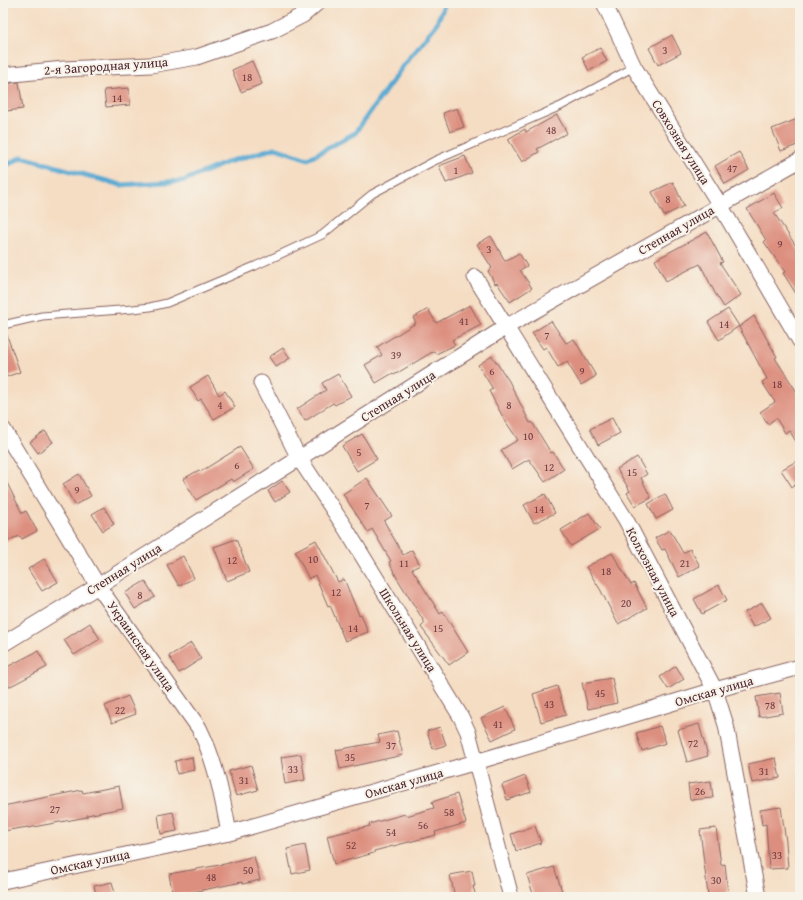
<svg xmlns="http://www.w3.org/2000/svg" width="803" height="900" viewBox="0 0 803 900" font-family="'Gentium Book Plus',serif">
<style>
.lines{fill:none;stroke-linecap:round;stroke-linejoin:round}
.stream{stroke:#56a8d1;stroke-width:5}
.building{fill:#dd8f7f}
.service-casing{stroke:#866260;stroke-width:9}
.minor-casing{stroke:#866260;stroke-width:17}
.service{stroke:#fff;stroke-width:7}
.minor{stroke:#fff;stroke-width:15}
.labels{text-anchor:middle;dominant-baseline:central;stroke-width:4;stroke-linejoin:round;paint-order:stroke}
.number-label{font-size:11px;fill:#6f3b40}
.street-label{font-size:13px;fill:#4a1f2b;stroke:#f7f3e8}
</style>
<rect width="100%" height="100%" fill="#f7f3e8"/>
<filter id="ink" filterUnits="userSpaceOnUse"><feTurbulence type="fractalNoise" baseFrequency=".025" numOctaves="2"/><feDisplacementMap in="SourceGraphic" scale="8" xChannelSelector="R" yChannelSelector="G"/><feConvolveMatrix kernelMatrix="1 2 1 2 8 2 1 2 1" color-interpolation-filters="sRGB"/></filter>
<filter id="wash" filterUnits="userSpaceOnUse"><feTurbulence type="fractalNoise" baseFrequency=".012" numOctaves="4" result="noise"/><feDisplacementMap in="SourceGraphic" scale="16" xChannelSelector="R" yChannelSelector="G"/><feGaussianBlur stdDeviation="0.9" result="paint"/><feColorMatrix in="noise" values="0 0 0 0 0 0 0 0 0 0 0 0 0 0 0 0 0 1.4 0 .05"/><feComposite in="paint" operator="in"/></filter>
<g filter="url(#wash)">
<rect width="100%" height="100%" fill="#f5ddc3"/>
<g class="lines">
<polyline class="stream" points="3,167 22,157 121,185 183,181 228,162 275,148 308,159 355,133 405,63 436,25 445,3"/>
</g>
<g id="blocks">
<g class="building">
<polygon points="672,35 681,53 658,65 649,48"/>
<polygon points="600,48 607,61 589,71 582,57"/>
<polygon points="252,61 262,84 241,92 232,70"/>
<polygon points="19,82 23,109 6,111 3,84"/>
<polygon points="129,88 130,105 106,107 104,90"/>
<polygon points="457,108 464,127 450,132 443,113"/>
<polygon points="557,115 567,133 537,149 539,152 522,162 508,139 525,129 526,132"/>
<polygon points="800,118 800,144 781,151 772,129"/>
<polygon points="739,152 749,170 725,184 715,166"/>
<polygon points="465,156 472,173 446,183 439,166"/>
<polygon points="673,182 684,206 664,216 652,192"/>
<polygon points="774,193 783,208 774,213 800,252 800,300 783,273 785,272 764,242 766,240 747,209"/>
<polygon points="707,232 723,262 720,263 741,295 724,307 715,293 700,264 666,281 655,260"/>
<polygon points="491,236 505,261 519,253 527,266 520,270 532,288 510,302 497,283 495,284 488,271 492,268 477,244"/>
<polygon points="470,305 481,325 452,340 455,345 436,354 434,351 394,375 393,373 376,383 365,365 382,355 377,347 416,323 413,318 428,309 436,323"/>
<polygon points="728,309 739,326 719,340 708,322"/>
<polygon points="754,316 777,357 775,358 800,397 800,448 789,430 785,433 776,418 768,424 760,412 775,402 762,382 767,379 739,327"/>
<polygon points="551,321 566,343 574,339 596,376 581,385 567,362 558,367 546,347 543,349 532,333"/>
<polygon points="3,330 5,330 20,372 3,378"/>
<polygon points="283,348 290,358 276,367 269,357"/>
<polygon points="492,356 509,381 530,423 532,422 551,453 553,452 564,469 545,482 529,459 512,469 501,450 518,440 504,419 489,391 493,389 478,365"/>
<polygon points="338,374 351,396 335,405 333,403 305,421 297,409 326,390 322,383"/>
<polygon points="208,376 219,395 225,391 235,407 214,419 201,399 198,401 190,387"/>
<polygon points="612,418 620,433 598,445 590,429"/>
<polygon points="45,431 53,442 38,453 30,442"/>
<polygon points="362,434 377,459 357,471 342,446"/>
<polygon points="240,447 254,469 233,482 231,479 196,500 183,479 199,470 200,472"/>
<polygon points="637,457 647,474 641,478 651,498 635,506 627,493 630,491 617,469"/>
<polygon points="800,459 800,482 792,487 781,470"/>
<polygon points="79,474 91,496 75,505 63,484"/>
<polygon points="3,475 22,513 26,511 37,531 22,539 20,536 3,542"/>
<polygon points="367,478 392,516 384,521 403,555 412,550 420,565 412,569 440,614 443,612 468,652 449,665 421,627 425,623 397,578 389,562 391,561 372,529 368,532 343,494"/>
<polygon points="282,481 290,492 275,502 268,491"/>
<polygon points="545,494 555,513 534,523 524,505"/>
<polygon points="665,494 673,510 656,519 648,504"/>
<polygon points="104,507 114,524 103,531 92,514"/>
<polygon points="589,513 600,529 571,546 561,530"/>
<polygon points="670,530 683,553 690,549 700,566 679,577 665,549 662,550 655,538"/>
<polygon points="236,539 249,572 227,581 214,547"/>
<polygon points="316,540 338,582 344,579 359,615 361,614 368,632 345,641 330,605 328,606 315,575 309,579 295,551"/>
<polygon points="612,553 631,585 634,583 647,608 618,624 600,589 586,567"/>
<polygon points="183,556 194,578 179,586 167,565"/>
<polygon points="44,559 58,582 42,591 28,569"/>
<polygon points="145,581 155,597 135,609 125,593"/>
<polygon points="719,585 727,600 702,614 694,599"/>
<polygon points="762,603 771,618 753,627 745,612"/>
<polygon points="90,623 100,639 74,655 64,640"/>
<polygon points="191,643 201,659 179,673 169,656"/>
<polygon points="38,651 47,667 3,690 3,669"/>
<polygon points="676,666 684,679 668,689 660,677"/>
<polygon points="612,678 617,703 588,709 582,683"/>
<polygon points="557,686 566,715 541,722 533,694"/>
<polygon points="780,693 783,713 759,717 756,697"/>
<polygon points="128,696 136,714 112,723 105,706"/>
<polygon points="505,707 515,729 492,740 481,718"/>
<polygon points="699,724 708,756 687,762 678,730"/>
<polygon points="660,726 666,743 642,751 636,733"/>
<polygon points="440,727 446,745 433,749 427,731"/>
<polygon points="397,731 403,755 340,769 336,750 380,742 378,735"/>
<polygon points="301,754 305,780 285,784 281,757"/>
<polygon points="192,757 194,770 177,774 175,761"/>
<polygon points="776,758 780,778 752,783 748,764"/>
<polygon points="251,765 258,790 236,796 229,771"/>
<polygon points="525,776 531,792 507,800 502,785"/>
<polygon points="711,781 713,798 690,800 688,784"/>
<polygon points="119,786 123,808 87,815 87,817 28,828 28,827 3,831 3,806 82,790 83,793"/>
<polygon points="457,794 466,823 435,832 436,835 374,851 374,853 334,864 327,836 370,826 369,824 405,814 406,816 434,808 432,802"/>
<polygon points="781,807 786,842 788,868 769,869 766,824 762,825 760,810"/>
<polygon points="173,812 177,831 161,834 158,815"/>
<polygon points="535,826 541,843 516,851 511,834"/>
<polygon points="716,828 721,865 725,864 728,893 708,895 700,830"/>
<polygon points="305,845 310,870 292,874 287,849"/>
<polygon points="254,856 260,880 243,884 242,882 173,896 169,874 225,864"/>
<polygon points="554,867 564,897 534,897 527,875"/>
<polygon points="472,871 475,886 473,886 476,897 455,897 450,875"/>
<polygon points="112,882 116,897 97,897 94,886"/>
</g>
</g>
</g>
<g filter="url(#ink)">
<use href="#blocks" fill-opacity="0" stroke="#866260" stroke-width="1"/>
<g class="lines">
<g class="service-casing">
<polyline id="service" points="3,325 42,316 133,309 150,307 167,303 255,266 322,235 372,194 434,161 561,106 634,67"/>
</g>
<g class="minor-casing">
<g id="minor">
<polyline points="604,3 634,67 720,205 800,341"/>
<polyline points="3,75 64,69 151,65 197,57 272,31 303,15 317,3"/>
<polyline points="475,277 626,520 715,690 726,725 758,897"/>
<polyline points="261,383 299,458 346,529 461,717 468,732 476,762 511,897"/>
<path d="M 3,429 L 98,586 L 199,728 C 216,762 222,796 229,833"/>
<polyline points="3,644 98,586 506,327 800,160"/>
<polyline points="3,881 229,833 476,762 715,690 800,667"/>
</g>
</g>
<use href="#service" class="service"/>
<use href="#minor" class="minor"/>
</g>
</g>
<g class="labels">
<g class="number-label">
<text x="665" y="50">3</text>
<text x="247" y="77">18</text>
<text x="117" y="98">14</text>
<text x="551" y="130">48</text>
<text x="732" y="168">47</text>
<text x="456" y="170">1</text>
<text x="668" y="199">8</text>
<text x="780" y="244">9</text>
<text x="489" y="249">3</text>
<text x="464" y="321">41</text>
<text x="724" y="324">14</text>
<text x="547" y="335">7</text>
<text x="396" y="355">39</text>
<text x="492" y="371">6</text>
<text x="582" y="371">9</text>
<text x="777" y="384">18</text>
<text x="220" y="405">4</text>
<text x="509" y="405">8</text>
<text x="528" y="436">10</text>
<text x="359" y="452">5</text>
<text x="237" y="465">6</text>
<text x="549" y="467">12</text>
<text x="632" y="472">15</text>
<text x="77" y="490">9</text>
<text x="367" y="505">7</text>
<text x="539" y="509">14</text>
<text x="313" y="559">10</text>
<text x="232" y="560">12</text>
<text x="404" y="563">11</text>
<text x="685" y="563">21</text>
<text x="606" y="571">18</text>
<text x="336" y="592">12</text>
<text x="140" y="595">8</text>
<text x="626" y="603">20</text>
<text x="353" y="628">14</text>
<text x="438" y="628">15</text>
<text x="600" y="693">45</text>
<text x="549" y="704">43</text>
<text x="770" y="705">78</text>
<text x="120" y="710">22</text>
<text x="498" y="724">41</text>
<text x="693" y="743">72</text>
<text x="391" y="745">37</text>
<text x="350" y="757">35</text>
<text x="293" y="769">33</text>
<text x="764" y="771">31</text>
<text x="244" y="780">31</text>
<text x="700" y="791">26</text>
<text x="55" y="809">27</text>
<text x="449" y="812">58</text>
<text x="423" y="825">56</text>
<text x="391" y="832">54</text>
<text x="351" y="845">52</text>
<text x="777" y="855">33</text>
<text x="248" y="870">50</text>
<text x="211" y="877">48</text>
<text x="716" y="880">30</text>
</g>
<g class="street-label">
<text transform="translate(106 66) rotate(-4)">2-я Загородная улица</text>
<text transform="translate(681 142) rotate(58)">Совхозная улица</text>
<text transform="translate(676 230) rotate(-30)">Степная улица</text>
<text transform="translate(398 396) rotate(-32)">Степная улица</text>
<text transform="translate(124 569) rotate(-32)">Степная улица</text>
<text transform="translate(653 572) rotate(62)">Колхозная улица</text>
<text transform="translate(408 630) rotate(58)">Школьная улица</text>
<text transform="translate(141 646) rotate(55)">Украинская улица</text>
<text transform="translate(714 691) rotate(-16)">Омская улица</text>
<text transform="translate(404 783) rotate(-16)">Омская улица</text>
<text transform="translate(90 862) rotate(-12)">Омская улица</text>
</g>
</g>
<rect width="803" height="900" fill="none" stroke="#f7f3e8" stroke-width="16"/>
</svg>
